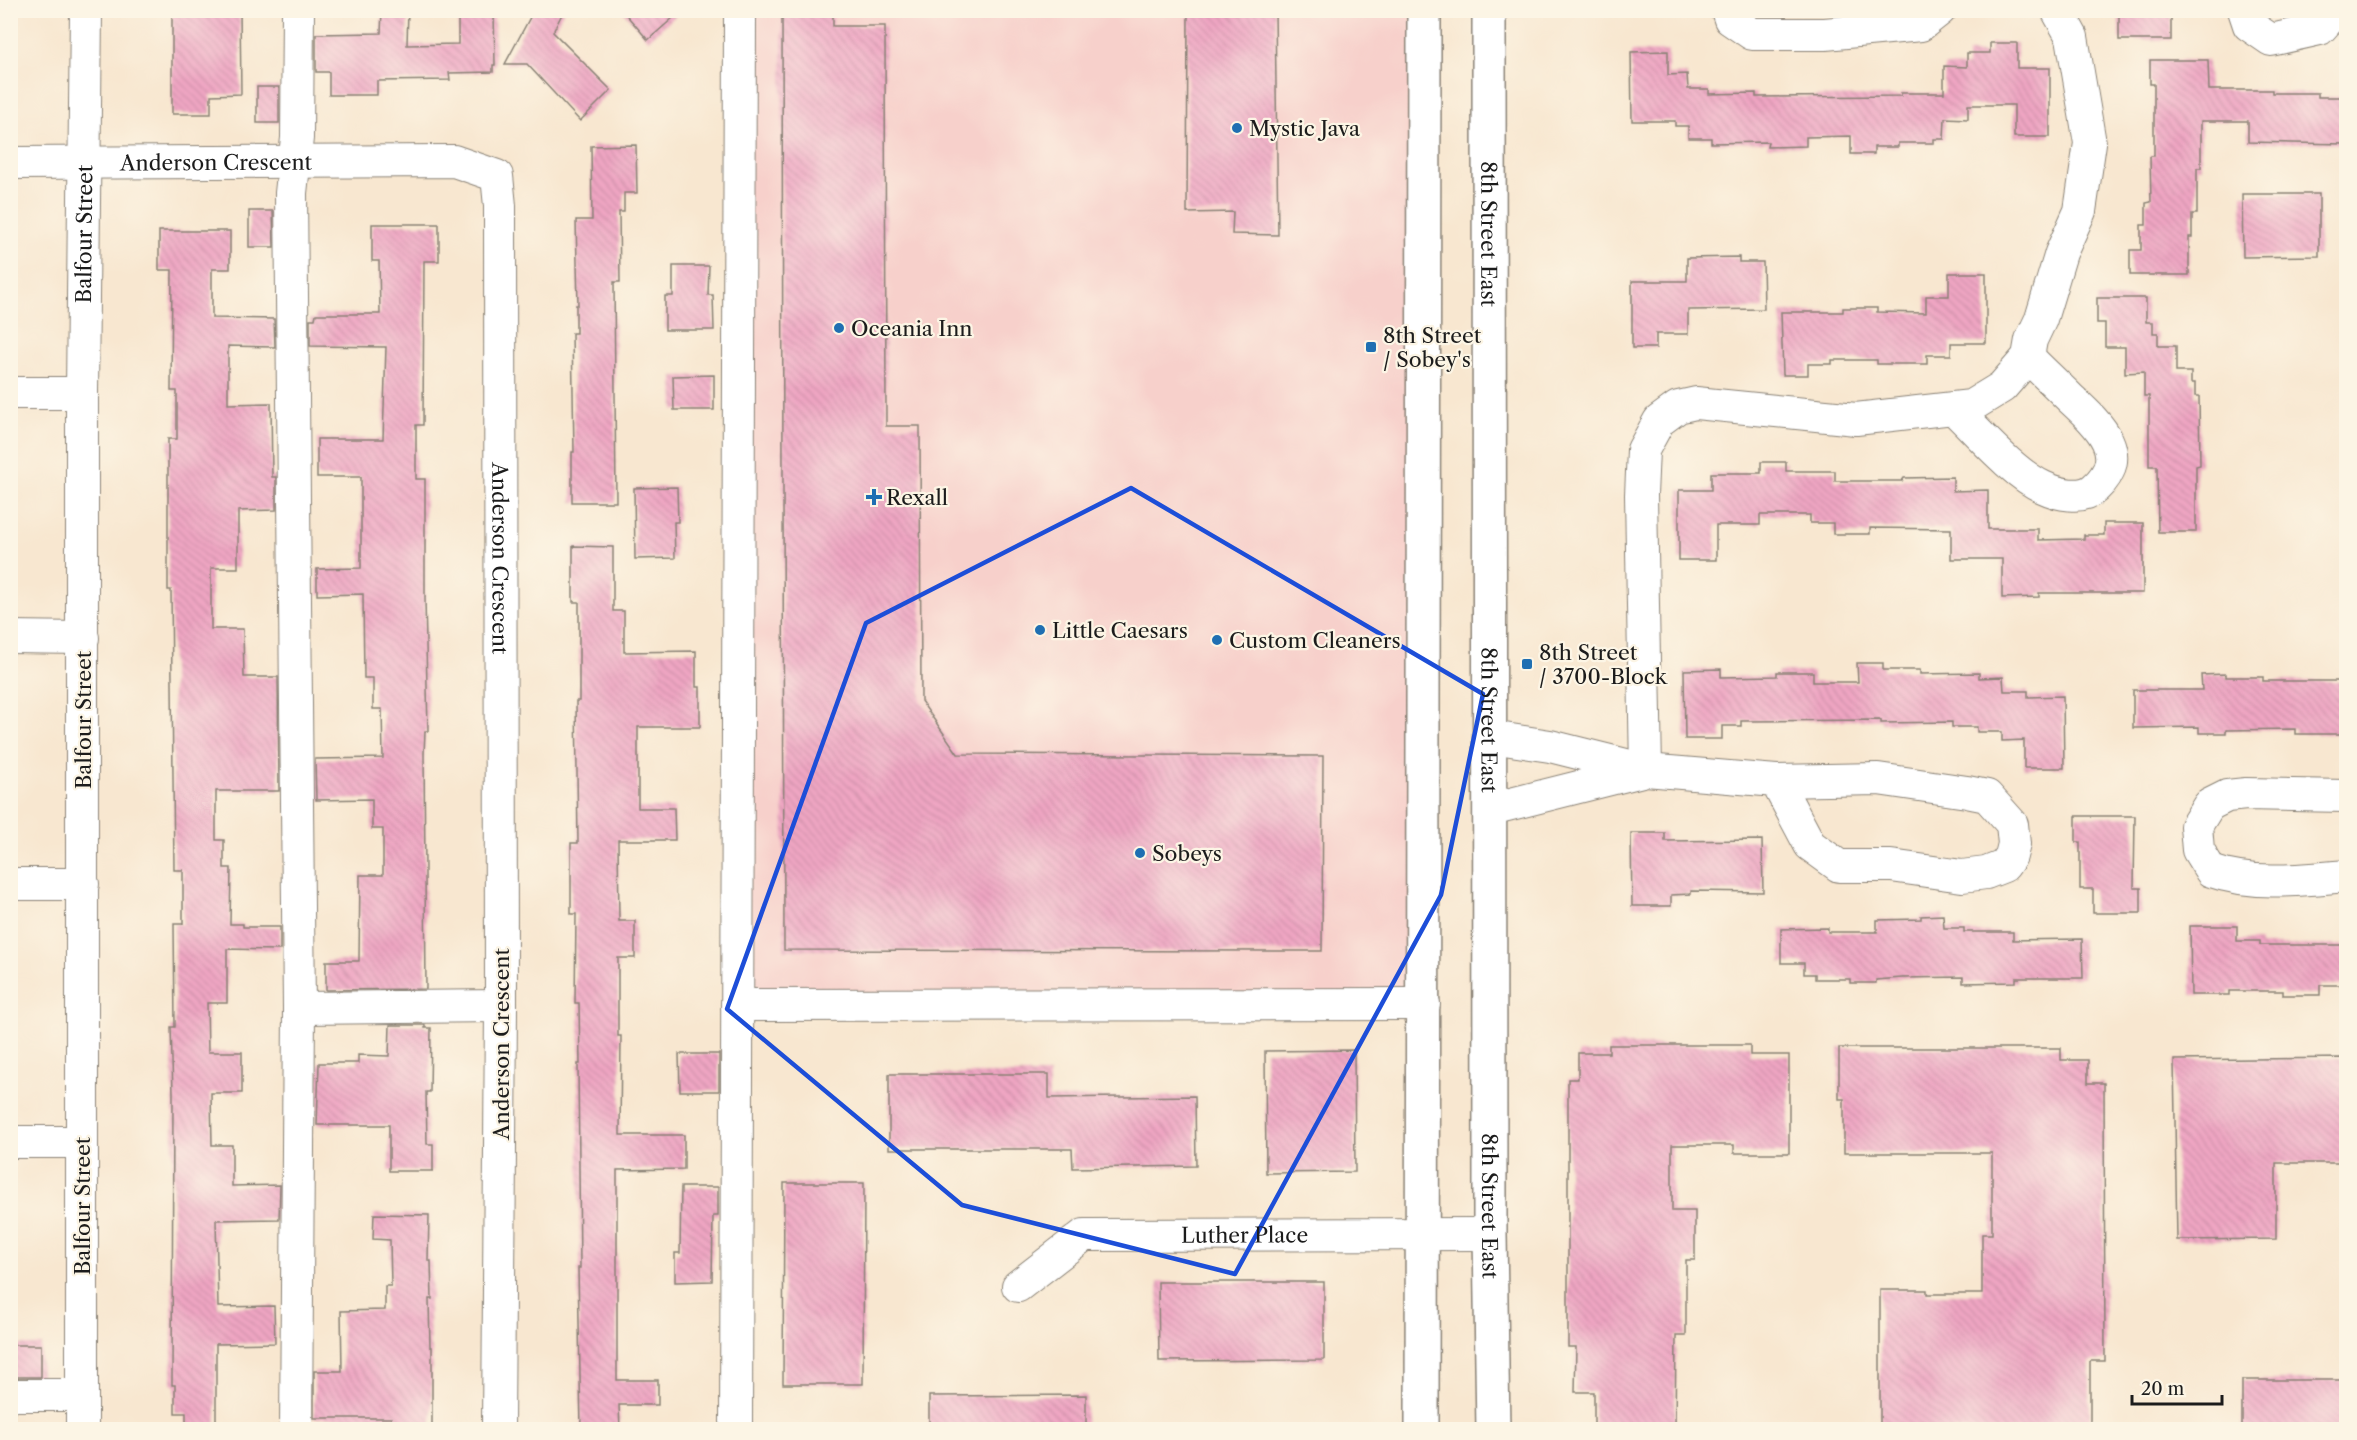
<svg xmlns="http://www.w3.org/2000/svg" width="2357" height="1440" viewBox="0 0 2357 1440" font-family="'Libre Caslon Text',serif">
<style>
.built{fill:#f7d0cb}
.building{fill:url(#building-back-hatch)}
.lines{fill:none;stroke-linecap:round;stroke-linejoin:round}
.minor-casing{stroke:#8a8276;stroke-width:34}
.major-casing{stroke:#8a8276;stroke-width:36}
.minor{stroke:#fff;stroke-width:32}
.major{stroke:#fff;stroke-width:33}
.marked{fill:none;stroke:#1d4ed8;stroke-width:4.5;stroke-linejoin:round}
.poi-dot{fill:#1f6fb2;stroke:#fcf5e5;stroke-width:2}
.labels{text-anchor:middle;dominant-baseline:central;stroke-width:4.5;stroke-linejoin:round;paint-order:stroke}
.poi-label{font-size:21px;fill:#1c1c1c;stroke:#fcf5e5;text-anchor:start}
.street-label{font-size:21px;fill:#1c1c1c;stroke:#fcf5e5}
</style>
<defs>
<pattern id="building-back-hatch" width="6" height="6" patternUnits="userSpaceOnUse" patternTransform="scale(1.5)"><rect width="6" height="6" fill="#efa6c3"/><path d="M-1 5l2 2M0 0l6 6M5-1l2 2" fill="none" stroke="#cc8ea7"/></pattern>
</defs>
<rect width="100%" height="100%" fill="#fcf5e5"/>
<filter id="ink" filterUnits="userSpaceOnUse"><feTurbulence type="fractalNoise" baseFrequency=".0167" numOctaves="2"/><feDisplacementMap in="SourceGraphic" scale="12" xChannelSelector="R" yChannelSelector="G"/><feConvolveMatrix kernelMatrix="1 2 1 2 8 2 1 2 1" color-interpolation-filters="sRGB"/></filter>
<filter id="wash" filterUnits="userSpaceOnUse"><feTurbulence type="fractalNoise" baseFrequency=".008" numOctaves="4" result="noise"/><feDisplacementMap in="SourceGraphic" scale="24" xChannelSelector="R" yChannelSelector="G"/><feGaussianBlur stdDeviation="1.35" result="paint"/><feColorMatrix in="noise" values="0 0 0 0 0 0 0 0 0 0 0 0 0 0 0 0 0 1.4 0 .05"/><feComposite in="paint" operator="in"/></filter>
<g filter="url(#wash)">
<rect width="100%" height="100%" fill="#f8e7d0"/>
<polygon class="built" points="740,11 1423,11 1424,1004 737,1005"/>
<g id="blocks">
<g class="building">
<polygon points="172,10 240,10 241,94 211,95 211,114 172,114"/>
<polygon points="382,10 408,10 407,45 458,44 458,13 494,12 495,65 493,65 493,72 449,73 450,80 377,81 377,95 329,95 329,72 316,72 316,34 381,33"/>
<polygon points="534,10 564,10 553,32 611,90 580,121 527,64 505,64"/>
<polygon points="622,10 682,10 648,40"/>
<polygon points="782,10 833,10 833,26 885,26 886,426 920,426 921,701 958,754 1323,756 1322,951 784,950"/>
<polygon points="1188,10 1275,10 1278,235 1232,234 1233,212 1187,213"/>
<polygon points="2119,10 2169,10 2169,15 2171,15 2171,40 2119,40"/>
<polygon points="1990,43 2017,43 2017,68 2050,68 2050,137 2014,137 2014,105 1968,105 1968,119 1945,118 1944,139 1934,139 1934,143 1898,143 1898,147 1874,147 1874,154 1851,154 1851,136 1806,137 1806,146 1767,147 1768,142 1711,143 1711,138 1688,138 1688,126 1675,126 1675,121 1632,121 1631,52 1668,51 1668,75 1687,74 1688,89 1709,89 1709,94 1756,93 1756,97 1901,96 1901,93 1944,93 1944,66 1967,67 1967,53 1990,53"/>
<polygon points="2150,60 2208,60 2209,90 2272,90 2272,93 2318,93 2318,97 2346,97 2346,144 2248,142 2248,121 2201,121 2201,168 2197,168 2197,214 2192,214 2192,237 2189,237 2189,275 2130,275 2130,250 2141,250 2141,225 2146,225 2146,203 2151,202 2150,156 2154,156 2154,84 2150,84"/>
<rect x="257" y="87" width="22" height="36"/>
<polygon points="636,145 637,193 624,193 624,212 619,212 620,282 614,282 616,502 572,502 572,452 574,452 572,333 576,333 576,305 578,305 576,220 592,220 591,146"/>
<polygon points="2242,194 2319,194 2319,256 2243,257"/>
<polygon points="249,211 273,211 274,247 249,247"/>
<polygon points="372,224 439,224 439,261 424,261 423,425 416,425 416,479 425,479 425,599 428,731 425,731 424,754 426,989 326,990 326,961 359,961 360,875 383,875 383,829 372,829 372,799 316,800 315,759 383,758 382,709 373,709 373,678 364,678 363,594 317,595 317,569 361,568 361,477 317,477 317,439 383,439 386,347 310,346 310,319 315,319 316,314 380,314 379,261 372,261"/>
<polygon points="159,231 230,231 230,269 212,269 212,318 274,319 275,347 228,346 228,404 271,403 272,477 276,477 276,510 238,511 238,568 211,568 211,629 243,629 244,677 278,677 279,791 216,791 216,840 224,840 224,868 231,868 230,924 243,924 243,927 280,927 280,950 227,949 227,1003 207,1003 208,1052 242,1052 242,1093 211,1093 212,1145 232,1145 232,1186 280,1185 279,1219 216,1220 218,1307 274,1306 275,1343 216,1344 216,1430 186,1430 186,1413 175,1413 175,1385 172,1385 173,1093 171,1027 175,1027 174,924 183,924 183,870 174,870 171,590 168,590 168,439 177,439 177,391 171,391 172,270 159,270"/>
<polygon points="1739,257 1739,262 1763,262 1764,309 1688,310 1688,334 1656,334 1656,348 1632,348 1632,281 1687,281 1687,258"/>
<polygon points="673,266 709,266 708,295 713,295 714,330 665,330 665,296 673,296"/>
<polygon points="1949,273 1986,273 1986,343 1951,343 1951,355 1927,355 1927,364 1877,364 1877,360 1832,360 1832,364 1808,364 1808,375 1783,375 1781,312 1843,312 1843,308 1877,308 1877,312 1926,313 1926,296 1949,296"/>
<polygon points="2097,298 2146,298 2146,322 2153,322 2153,333 2158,333 2158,346 2176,346 2176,372 2191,372 2191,383 2195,383 2195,396 2199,396 2200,465 2196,466 2196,532 2158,532 2157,466 2149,466 2149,396 2144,396 2144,372 2125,373 2125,347 2105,347 2105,323 2097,323"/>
<polygon points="714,375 714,410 674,410 673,376"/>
<polygon points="1761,462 1786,462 1786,471 1835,471 1835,481 1902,481 1904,478 1953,477 1953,491 1988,490 1988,529 2038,529 2038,540 2084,539 2084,535 2104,535 2104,523 2143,523 2143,593 2039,593 2039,597 2002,598 2002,559 1951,559 1951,529 1870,528 1870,534 1833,534 1833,523 1810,523 1810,515 1760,515 1760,525 1716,525 1716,560 1679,560 1679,490 1711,490 1711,473 1761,473"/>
<polygon points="677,487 678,522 674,522 675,558 635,559 634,488"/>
<polygon points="573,546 613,547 613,611 624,611 624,652 696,651 696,687 700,687 700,727 638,727 638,808 674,808 675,840 618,840 619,921 635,921 635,958 618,958 618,1036 621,1036 620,1135 684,1135 684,1169 617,1170 617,1380 658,1380 658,1405 619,1405 620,1430 581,1430 578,1268 580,1268 578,1064 580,1064 579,1003 575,1003 576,914 571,914 571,843 578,843 576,701 579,701 579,602 573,602"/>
<polygon points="1857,663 1883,663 1883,670 1920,670 1920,674 1979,673 1979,678 2003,677 2004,691 2028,691 2028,697 2063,696 2064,768 2024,768 2024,740 2002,741 2002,732 1977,732 1977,727 1952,727 1952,722 1881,723 1881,720 1741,721 1741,726 1722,726 1722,739 1685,739 1684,670 1721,669 1721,677 1777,676 1777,672 1813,672 1813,682 1858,682"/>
<polygon points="2226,674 2226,677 2263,677 2263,681 2346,681 2346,734 2295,734 2295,729 2226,730 2226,733 2199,733 2199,727 2133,728 2133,690 2202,690 2201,675"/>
<polygon points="2076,816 2135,816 2134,888 2141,888 2141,913 2093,913 2093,889 2080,889 2080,842 2076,842"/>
<polygon points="1631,833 1665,833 1665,841 1762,840 1763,892 1691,891 1691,894 1671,895 1671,906 1632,906"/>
<polygon points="1943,915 1944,928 1964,928 1964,932 2013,932 2013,940 2082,939 2083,978 2016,978 2016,982 1963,983 1963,977 1902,978 1876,980 1876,983 1850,983 1850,979 1815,979 1815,974 1804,974 1804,963 1781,963 1781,929 1828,928 1828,932 1877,932 1877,920 1921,919 1921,916"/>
<polygon points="2190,926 2237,926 2237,941 2260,941 2260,945 2346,945 2346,985 2320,985 2320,995 2283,995 2283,991 2229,991 2229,995 2191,995"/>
<polygon points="390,1025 425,1025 425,1028 431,1028 430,1092 426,1092 427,1144 433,1144 433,1171 389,1171 389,1125 317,1125 319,1063 358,1063 358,1055 389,1056"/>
<polygon points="1609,1045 1750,1045 1750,1055 1789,1055 1789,1153 1734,1153 1734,1145 1672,1145 1672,1211 1695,1211 1695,1260 1686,1260 1686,1336 1676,1336 1675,1430 1594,1430 1594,1392 1575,1392 1576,1347 1568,1347 1568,1079 1578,1079 1578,1053 1609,1053"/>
<polygon points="1839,1048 2061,1048 2061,1060 2088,1060 2088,1083 2104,1083 2105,1361 2090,1361 2090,1430 1880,1430 1880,1290 1927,1290 1927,1294 1982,1294 1982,1234 1992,1234 1992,1153 1844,1153 1844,1099 1839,1099"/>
<polygon points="1354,1050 1355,1172 1266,1173 1265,1051"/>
<polygon points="679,1054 719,1054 719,1091 680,1091"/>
<polygon points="2346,1058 2346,1163 2276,1163 2276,1239 2177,1240 2174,1060"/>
<polygon points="889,1074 1049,1074 1049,1098 1195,1096 1196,1166 1073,1168 1072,1149 889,1149"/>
<polygon points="784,1183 864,1183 863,1384 783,1384"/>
<polygon points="681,1187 718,1187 718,1216 713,1216 712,1281 675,1282 675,1253 680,1253"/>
<polygon points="374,1214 429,1215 428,1261 431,1261 432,1299 429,1299 430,1347 432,1347 432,1430 391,1430 391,1418 314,1418 314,1371 342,1371 341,1311 385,1310 385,1286 391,1286 390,1240 373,1239"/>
<polygon points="1158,1282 1324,1282 1324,1360 1159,1361"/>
<rect x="10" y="1345" width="31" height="32"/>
<rect x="2242" y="1380" width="104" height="50"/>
<polygon points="1086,1395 1086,1430 929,1430 929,1396"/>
</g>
</g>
</g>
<g filter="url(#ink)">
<use href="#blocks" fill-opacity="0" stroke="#8a8276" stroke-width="1.5"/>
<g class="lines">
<g class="minor-casing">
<g id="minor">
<polyline points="1727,10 1730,19 1752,34 1825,34 1921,25 1940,10"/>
<polyline points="2244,10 2249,25 2271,40 2320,29 2337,10"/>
<path id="s1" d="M 10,163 L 454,161 L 497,176 L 500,206 L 501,1006 L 498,1430"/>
<polyline points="10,393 82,393"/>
<path d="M 1954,409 C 1979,433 2013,473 2043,487 C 2058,494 2082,500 2095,488 C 2132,454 2098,424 2071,399 C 2057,385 2042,371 2028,357"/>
<polyline points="10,637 83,638"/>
<polyline points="1491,737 1550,746 1646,770 1776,781 1878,779 1967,792 1987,796 2012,824 2014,844 2011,856 2004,866 1986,873 1962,876 1891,866 1839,866 1810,845 1776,781"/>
<polyline points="1646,770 1641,495 1643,450 1659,421 1678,407 1696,403 1856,419 1971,406 2002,387 2028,357 2031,340 2041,319 2061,253 2080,211 2090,143 2072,37 2057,10"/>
<path d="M 2346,796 L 2246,794 L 2227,796 L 2209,805 L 2196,826 L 2198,850 L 2211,871 C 2254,886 2301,880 2346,876"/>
<polyline points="1491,809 1642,771"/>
<polyline points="10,884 83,884"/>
<polyline points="737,1005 1424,1004"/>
<polyline points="299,1008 501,1006"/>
<polyline points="10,1142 81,1142"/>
<path id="s2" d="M 1018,1286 L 1084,1235 L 1490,1234"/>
<polyline points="10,1395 82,1395"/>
<path id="s3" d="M 82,1430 L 82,393 L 86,10"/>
<polyline points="296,1430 299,1008 291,193 297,138 298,10"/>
<polyline points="736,1430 740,10"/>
</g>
</g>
<g class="major-casing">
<g id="major">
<path id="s4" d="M 1489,10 L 1490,1234 L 1493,1430"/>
<polyline points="1422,1430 1424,10"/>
</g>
</g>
<use href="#minor" class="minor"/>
<use href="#major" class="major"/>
</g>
</g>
<path class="marked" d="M 1131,488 L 1483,694 L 1441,895 L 1235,1274 L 962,1205 L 727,1009 L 866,623 Z"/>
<g class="poi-dot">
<circle cx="1237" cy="128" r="6"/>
<circle cx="839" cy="328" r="6"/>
<rect x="1365" y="341" width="12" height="12" rx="3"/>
<path d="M871 488h6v6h6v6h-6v6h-6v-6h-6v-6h6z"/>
<circle cx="1040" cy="630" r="6"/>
<circle cx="1217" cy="640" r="6"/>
<rect x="1521" y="658" width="12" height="12" rx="3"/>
<circle cx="1140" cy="853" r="6"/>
</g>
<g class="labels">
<g class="poi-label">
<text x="1249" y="128">Mystic Java</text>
<text x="851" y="328">Oceania Inn</text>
<text x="1383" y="335">8th Street<tspan x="1383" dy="24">/ Sobey's</tspan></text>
<text x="886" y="497">Rexall</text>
<text x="1052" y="630">Little Caesars</text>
<text x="1229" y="640">Custom Cleaners</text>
<text x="1539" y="652">8th Street<tspan x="1539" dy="24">/ 3700-Block</tspan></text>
<text x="1152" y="853">Sobeys</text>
</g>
<g class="street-label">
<text stroke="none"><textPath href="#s1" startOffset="206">Anderson Crescent</textPath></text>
<text stroke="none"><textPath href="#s3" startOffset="1196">Balfour Street</textPath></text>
<text stroke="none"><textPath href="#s4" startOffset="224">8th Street East</textPath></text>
<text stroke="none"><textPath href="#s1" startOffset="872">Anderson Crescent</textPath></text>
<text transform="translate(83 720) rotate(-90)">Balfour Street</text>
<text stroke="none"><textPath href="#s4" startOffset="710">8th Street East</textPath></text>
<text transform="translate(501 1044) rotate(-90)">Anderson Crescent</text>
<text transform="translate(82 1206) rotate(-90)">Balfour Street</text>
<text stroke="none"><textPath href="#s4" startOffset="1196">8th Street East</textPath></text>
<text stroke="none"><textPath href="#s2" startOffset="244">Luther Place</textPath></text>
</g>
</g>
<rect width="2357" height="1440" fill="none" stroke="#fcf5e5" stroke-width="36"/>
<path d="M2132 1395v9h90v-9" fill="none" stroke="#1c1c1c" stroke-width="3"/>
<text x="2141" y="1395" font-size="18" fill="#1c1c1c" stroke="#fcf5e5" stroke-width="4.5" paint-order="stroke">20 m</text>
</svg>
